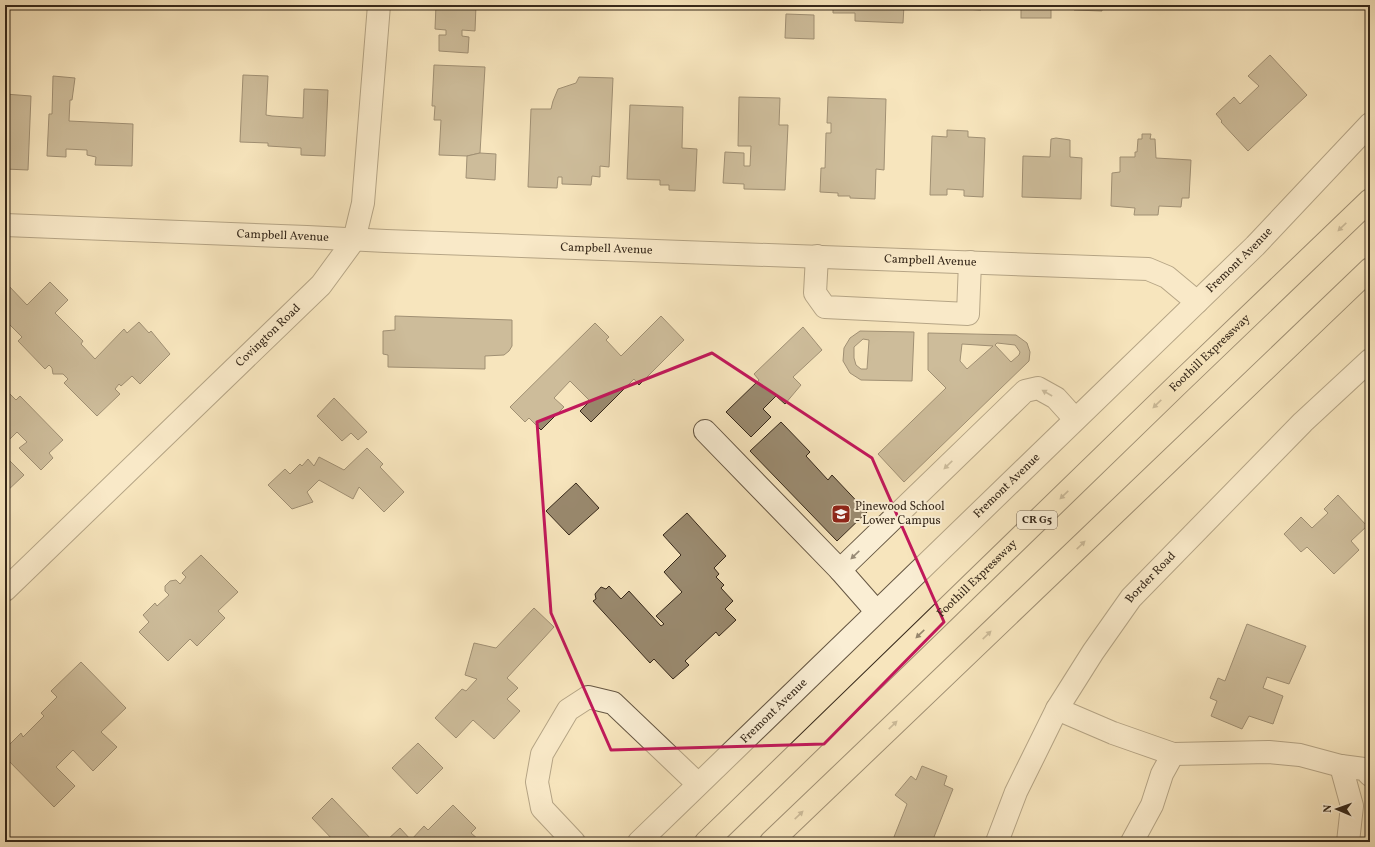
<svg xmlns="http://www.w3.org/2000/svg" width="1375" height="847" viewBox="0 0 1375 847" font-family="Vollkorn,serif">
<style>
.building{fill:#9a8a6f;stroke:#36281a;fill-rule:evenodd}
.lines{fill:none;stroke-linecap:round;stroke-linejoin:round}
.minor-casing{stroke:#665743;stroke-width:24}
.highway-casing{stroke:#36281a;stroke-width:24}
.minor{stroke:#faeed4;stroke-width:22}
.highway{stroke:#f7e5bd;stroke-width:22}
.oneway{fill:#96866c}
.oneway2{fill:#988b77}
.marked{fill:none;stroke:#c2185b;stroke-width:3;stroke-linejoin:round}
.labels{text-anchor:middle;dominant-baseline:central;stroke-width:4;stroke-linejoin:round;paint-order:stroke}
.shield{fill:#faeed4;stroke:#716352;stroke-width:1}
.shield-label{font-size:11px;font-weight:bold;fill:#36281a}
.street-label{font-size:12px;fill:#36281a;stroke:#faeed4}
.poi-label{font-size:12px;fill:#36281a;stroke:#faeed4;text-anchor:start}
</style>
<rect width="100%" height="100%" fill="#f7e5bd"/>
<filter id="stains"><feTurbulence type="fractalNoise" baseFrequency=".005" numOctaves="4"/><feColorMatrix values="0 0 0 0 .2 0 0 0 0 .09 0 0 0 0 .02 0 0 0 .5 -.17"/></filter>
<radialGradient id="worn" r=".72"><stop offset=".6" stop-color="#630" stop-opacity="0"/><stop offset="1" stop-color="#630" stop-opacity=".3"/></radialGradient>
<g class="building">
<polygon points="436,5 476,5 475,31 462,30 462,36 469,37 468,53 439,51 439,35 446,35 446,30 435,29"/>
<polygon points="833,5 904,5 903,23 855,21 855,13 833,13"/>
<polygon points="948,5 981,5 981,10 948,8"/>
<rect x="1021" y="5" width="30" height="13"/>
<polygon points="1074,5 1102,5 1102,11 1074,10"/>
<polygon points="786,14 814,15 814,39 785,38"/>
<polygon points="1270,55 1307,95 1248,151 1221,122 1222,121 1216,114 1234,97 1240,104 1259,86 1248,76"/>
<polygon points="434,65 485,67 480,153 467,156 439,155 441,120 434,120 435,106 432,106"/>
<polygon points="243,75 268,76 266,115 272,116 303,118 304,89 328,90 325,156 301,155 301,148 268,146 268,143 240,142"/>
<polygon points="53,76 75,78 72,100 70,100 69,121 133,124 132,166 95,165 96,157 87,155 87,150 66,149 66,157 47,156 49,114 52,114"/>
<polygon points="579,77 613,78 609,167 600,166 600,177 592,176 591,185 562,184 562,177 558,177 557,188 528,187 531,109 551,109 553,101 558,89 576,83"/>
<polygon points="5,94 31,96 28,170 5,169"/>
<polygon points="739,97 780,98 779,125 788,125 785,190 744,189 744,184 723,183 725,152 744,153 744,166 750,166 751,146 738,146"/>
<polygon points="828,97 886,99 884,170 876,169 875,199 850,198 850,196 838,196 838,193 820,192 821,168 825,168 826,133 831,133 831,123 827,123"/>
<polygon points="630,105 683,107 682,148 697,149 695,191 669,190 669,185 660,185 660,180 627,179"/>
<polygon points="947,130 968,131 968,137 985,138 983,197 964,196 964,190 947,189 947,195 930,195 932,136 947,137"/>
<polygon points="1142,134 1151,134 1150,139 1155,139 1156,158 1191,160 1189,198 1182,198 1181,207 1159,206 1158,215 1134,215 1135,208 1111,206 1112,173 1120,172 1120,157 1135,157 1135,152 1137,152 1138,139 1142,139"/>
<polygon points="1056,138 1070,140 1070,157 1082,158 1081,199 1022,197 1023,156 1050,157 1051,139"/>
<polygon points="480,153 496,154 495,180 466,178 467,156"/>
<polygon points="5,275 9,275 8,285 27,305 50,282 68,300 55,313 83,341 81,344 95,359 124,329 127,333 139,322 149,333 151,331 170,354 140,384 132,376 121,386 119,384 115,389 120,394 97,416 64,383 68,379 63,374 53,374 52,368 49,365 45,369 18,341 22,337 5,320"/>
<polygon points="395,316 512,320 512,346 509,351 504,355 485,356 485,369 388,367 388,355 383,354 383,331 395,330"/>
<polygon points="661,316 684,340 639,385 634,379 591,422 580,411 590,401 570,381 554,398 564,407 541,430 529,418 525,422 510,407 595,323 609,337 606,340 621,356"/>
<polygon points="803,327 822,350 793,377 801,385 785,404 776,396 763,409 771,417 751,437 726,412 759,380 754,374"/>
<path d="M 860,331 L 914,332 L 912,381 L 861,380 L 850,373 L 843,361 L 844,348 L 850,338 ZM 863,339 L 869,340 L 867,369 L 861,369 L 856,365 L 854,358 L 854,347 Z"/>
<path d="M 928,333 L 1016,335 L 1027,343 L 1030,352 L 1029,361 L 904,482 L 878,454 L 946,388 L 928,370 ZM 997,343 L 1015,345 L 1020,352 L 1019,355 L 1011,362 L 995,345 ZM 962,344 L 993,346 L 967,369 L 960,361 Z"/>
<polygon points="5,389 16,400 20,396 63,440 49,453 53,458 41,470 19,448 27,442 17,432 5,444"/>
<polygon points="334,398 367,432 358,440 351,433 342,441 317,416"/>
<polygon points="781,422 810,452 806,456 828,480 832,475 867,512 837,541 750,451"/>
<polygon points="367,448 383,464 380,467 404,492 384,512 359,487 353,499 319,480 307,492 313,502 292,509 268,485 285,469 290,474 300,464 302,466 308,459 314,466 319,457 344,470"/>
<polygon points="5,456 24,475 5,493"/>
<polygon points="576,483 599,508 569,535 546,511"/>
<polygon points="1338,495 1367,526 1351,541 1359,550 1334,574 1307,547 1301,552 1284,534 1301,517 1312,528 1328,513 1324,509"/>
<polygon points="687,513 726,556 714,568 719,574 716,577 724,585 721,588 733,601 725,609 736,620 719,636 716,632 685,661 689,665 673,679 654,659 650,663 593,601 596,599 595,594 601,587 606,589 609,586 621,599 629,591 661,626 664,624 656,616 682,592 664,572 681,555 663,535"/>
<polygon points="201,555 238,592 218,611 225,618 197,646 190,639 168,661 139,632 149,622 143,615 155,603 157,606 169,595 165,591 165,586 170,581 176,580 180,584 186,577 182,573"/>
<polygon points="534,608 554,627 507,678 518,688 507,699 520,711 494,739 473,720 456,738 435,718 462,689 466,691 477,679 465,675 474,643 496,648"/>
<polygon points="1247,624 1306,646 1289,684 1267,677 1263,688 1283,696 1273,724 1249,716 1242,729 1211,716 1217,701 1210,698 1218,678 1225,681"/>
<polygon points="81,662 126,708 101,732 117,747 93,771 73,750 56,767 75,786 54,807 5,757 5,749 21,733 23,737 44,716 41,713 57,697 51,691"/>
<polygon points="418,743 443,768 417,794 392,768"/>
<polygon points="922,766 947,776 944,785 953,789 932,842 892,842 907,804 895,795 911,776 916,780"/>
<polygon points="332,798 373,841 372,842 335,842 312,818"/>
<polygon points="453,805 476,828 471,833 479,840 477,842 385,842 400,828 411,840 424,826 428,830"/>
</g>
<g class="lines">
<g class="minor-casing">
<g id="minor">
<path id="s1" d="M 5,225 L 307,237 L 386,241 L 1148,269 L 1167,277 L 1197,302"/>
<polyline points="817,256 815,293 825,307 968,314 970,262"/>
<polyline points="705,431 840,570 876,611"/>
<polyline points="840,570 1025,391 1038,388 1056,398 1075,419"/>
<path id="s2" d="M 5,590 L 321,285 L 354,240 L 363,203 L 379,5"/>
<polyline points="1057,709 1113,733 1173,754 1269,752 1300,755 1341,766 1364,769 1370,775"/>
<polyline points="1341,766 1352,806 1348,842"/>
<polyline points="574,842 542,808 537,782 542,754 568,710 588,697 613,703 698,784"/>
<path id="s3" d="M 639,842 L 1255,246 L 1370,124"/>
<path id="s4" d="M 997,842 L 1016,792 L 1057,709 L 1093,652 L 1131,598 L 1303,422 L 1370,360"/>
<polyline points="1132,842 1152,805 1162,774 1173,754"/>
</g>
</g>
<g class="highway-casing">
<g id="highway">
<path id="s5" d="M 706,842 L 1177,385 L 1370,200"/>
<polyline points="771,842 1370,269"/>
</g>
</g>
<use href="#minor" class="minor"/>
<use href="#highway" class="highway"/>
</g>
<defs><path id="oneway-solid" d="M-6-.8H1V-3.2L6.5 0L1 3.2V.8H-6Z"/></defs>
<g class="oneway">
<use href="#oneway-solid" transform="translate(1342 227) rotate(136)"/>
<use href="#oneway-solid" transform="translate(1157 404) rotate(136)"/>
<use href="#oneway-solid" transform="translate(1064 495) rotate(136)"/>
<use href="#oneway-solid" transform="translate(1081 545) rotate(-44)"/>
<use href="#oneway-solid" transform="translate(920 634) rotate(136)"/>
<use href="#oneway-solid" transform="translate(987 635) rotate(-44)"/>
<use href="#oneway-solid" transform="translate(893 725) rotate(-44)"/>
<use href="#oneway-solid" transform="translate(799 815) rotate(-44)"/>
</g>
<g class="oneway2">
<use href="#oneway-solid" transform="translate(1047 393) rotate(-150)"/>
<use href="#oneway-solid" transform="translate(948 465) rotate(136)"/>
<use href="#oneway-solid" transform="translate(855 555) rotate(136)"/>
</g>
<path d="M0 0H1375V847H0ZM 712,353 L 872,458 L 944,622 L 824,744 L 611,750 L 551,613 L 537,422 Z" fill="#f7e5bd" fill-opacity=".55" fill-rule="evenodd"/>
<path class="marked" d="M 712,353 L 872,458 L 944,622 L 824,744 L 611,750 L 551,613 L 537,422 Z"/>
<defs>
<g id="school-square" transform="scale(1)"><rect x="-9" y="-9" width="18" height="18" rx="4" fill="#8f2418" stroke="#faeed4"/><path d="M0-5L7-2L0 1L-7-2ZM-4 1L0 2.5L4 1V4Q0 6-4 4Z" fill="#fff"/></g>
</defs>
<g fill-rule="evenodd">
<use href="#school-square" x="841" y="514"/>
</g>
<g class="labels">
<rect class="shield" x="1017" y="511" width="40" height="18" rx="3"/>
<g class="shield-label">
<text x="1037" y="520">CR G5</text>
</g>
<g class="street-label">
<text stroke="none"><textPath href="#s1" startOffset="278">Campbell Avenue</textPath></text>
<text stroke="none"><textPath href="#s1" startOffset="602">Campbell Avenue</textPath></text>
<text stroke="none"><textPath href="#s1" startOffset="926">Campbell Avenue</textPath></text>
<text stroke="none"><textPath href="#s3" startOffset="836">Fremont Avenue</textPath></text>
<text stroke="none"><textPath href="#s2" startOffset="366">Covington Road</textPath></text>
<text stroke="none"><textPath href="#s5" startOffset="702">Foothill Expressway</textPath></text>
<text stroke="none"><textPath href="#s3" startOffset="512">Fremont Avenue</textPath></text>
<text stroke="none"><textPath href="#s4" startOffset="308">Border Road</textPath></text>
<text stroke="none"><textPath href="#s5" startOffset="378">Foothill Expressway</textPath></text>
<text stroke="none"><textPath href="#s3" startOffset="188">Fremont Avenue</textPath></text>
</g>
<g class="poi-label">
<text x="855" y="507">Pinewood School<tspan x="855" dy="14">- Lower Campus</tspan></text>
</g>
</g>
<rect width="1375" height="847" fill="none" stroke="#f7e5bd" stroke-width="20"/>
<rect x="6" y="6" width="1363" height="835" fill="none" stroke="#36281a" stroke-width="2"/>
<rect x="10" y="10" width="1355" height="827" fill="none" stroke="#36281a"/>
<g transform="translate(1337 809) rotate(272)" stroke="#faeed4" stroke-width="3" paint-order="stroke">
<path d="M0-3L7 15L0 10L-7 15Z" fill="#36281a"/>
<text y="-6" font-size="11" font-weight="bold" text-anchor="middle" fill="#36281a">N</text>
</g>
<rect width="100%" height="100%" filter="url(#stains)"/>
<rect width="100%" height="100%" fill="url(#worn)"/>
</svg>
